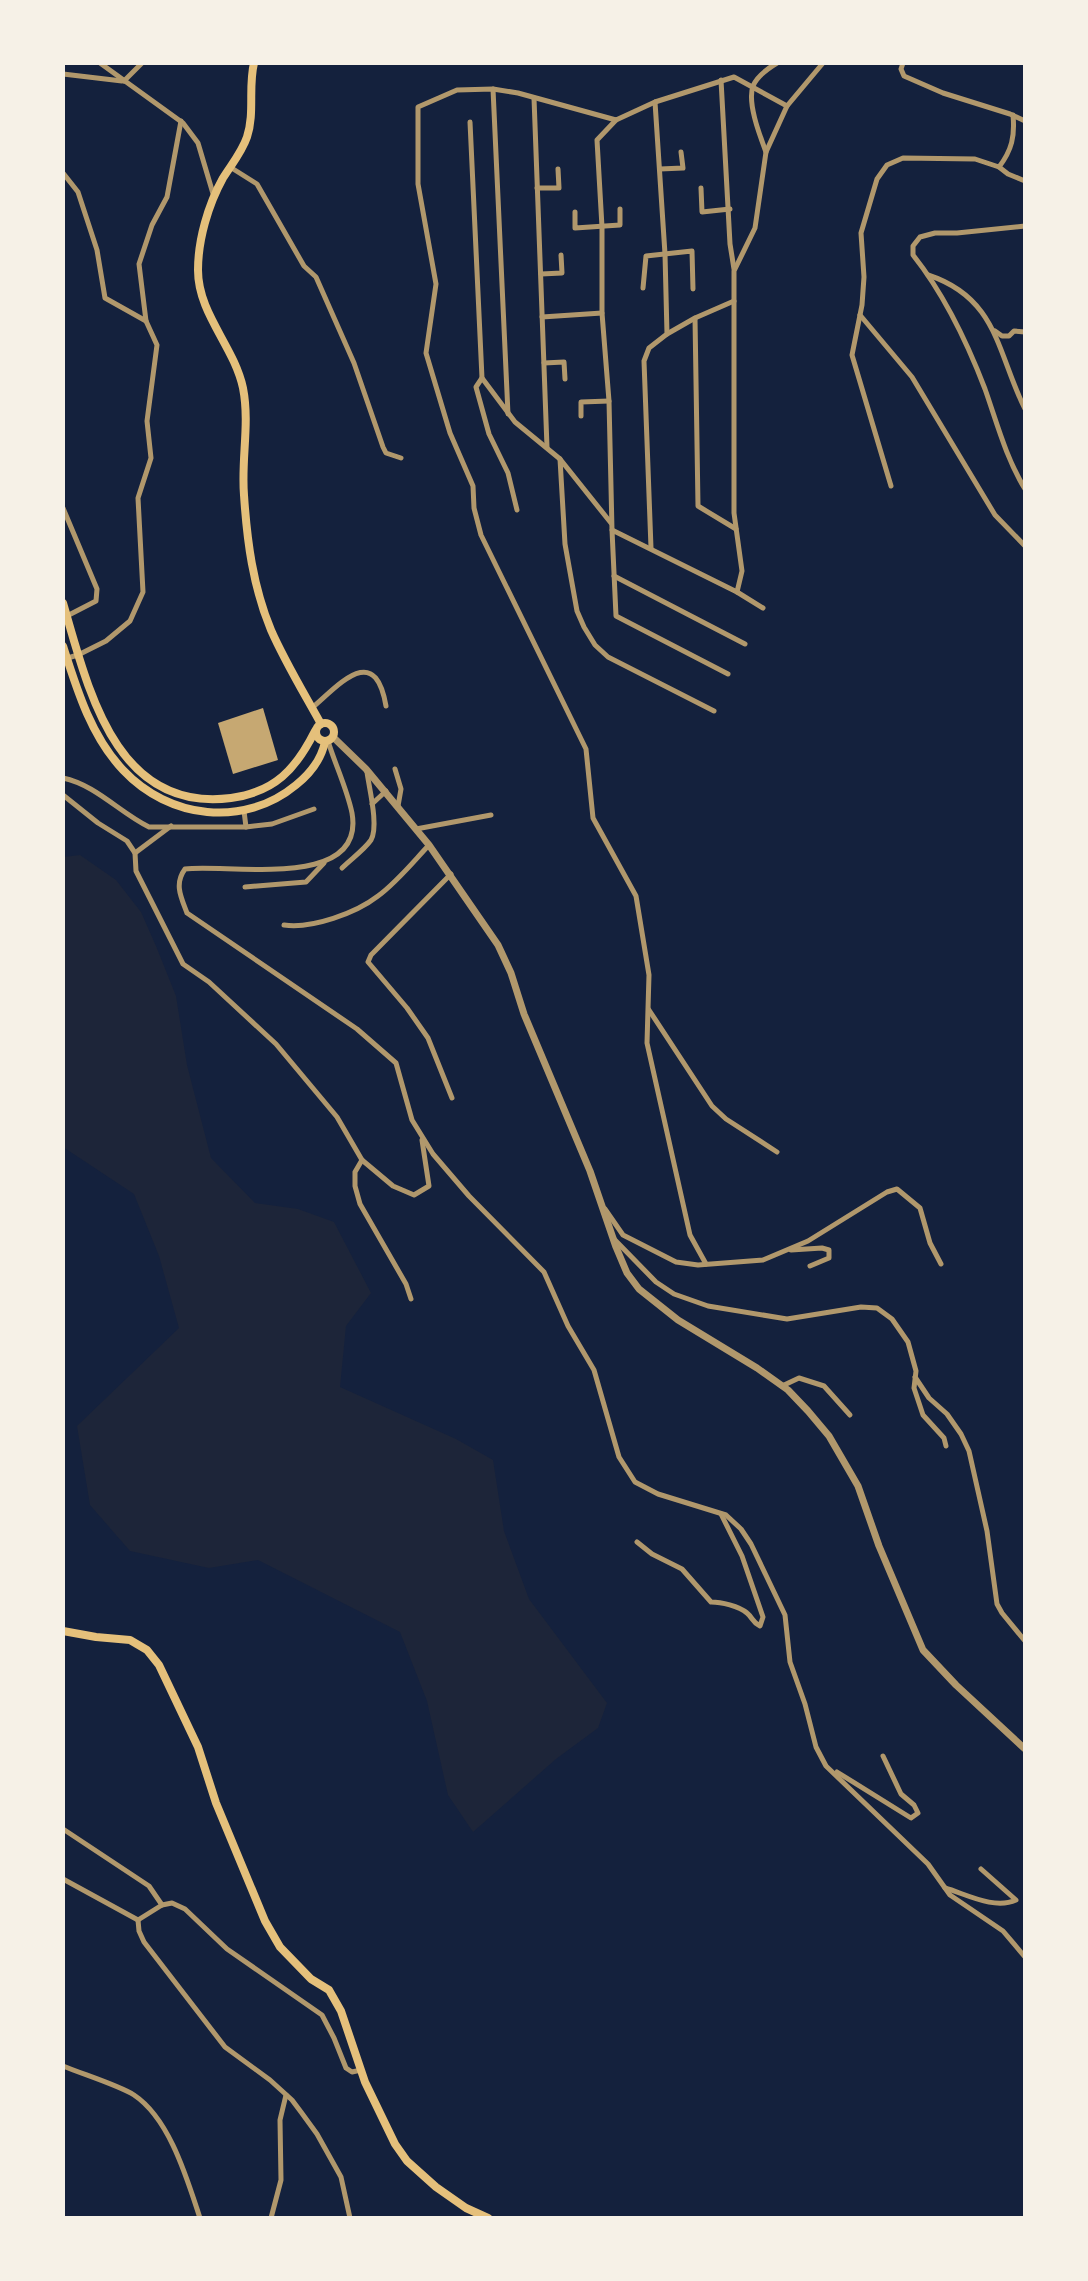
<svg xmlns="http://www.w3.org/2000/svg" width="1088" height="2281" viewBox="0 0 1088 2281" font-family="Bitter,serif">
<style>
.green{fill:#1d2539}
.building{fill:#c6a872}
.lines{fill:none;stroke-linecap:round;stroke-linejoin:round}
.minor{stroke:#b1986c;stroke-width:5}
.tertiary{stroke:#b1986c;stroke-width:7}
.secondary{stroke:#e5c07b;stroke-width:8}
</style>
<rect width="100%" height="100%" fill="#14213d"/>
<polygon class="green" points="80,855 116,880 141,912 156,946 176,996 187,1065 211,1158 255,1203 298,1209 334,1222 371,1293 346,1326 340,1387 456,1439 493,1460 504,1531 529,1599 607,1703 598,1728 556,1759 473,1832 448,1795 427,1701 400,1632 258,1560 209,1568 130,1551 90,1505 77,1426 179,1328 159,1256 134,1194 63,1147 63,857"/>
<polygon class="building" points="263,708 278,760 233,774 218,723"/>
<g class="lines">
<g class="minor">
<polyline points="100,63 183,123 198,143 214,197"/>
<polyline points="903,63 901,69 904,76 943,93 1010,114 1025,121"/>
<polyline points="63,74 122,81"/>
<polyline points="721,80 730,244 734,269"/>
<polyline points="124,81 142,63"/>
<polyline points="493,89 508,414"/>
<polyline points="534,98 547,447"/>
<polyline points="470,122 482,378 515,422 560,459"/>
<path d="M 766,152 C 760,136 747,103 753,86 C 757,76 767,69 777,63"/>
<polyline points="230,167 257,184 304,266 316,277 354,363 383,447 386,453 401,458"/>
<polyline points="999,167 1008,174 1025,181"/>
<polyline points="660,169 683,168 681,152"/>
<polyline points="63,173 78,192 97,250 105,298 146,321"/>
<polyline points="537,188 559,188 558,169"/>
<polyline points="701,188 702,212 730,209"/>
<polyline points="575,212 575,228 620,225 620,209"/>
<path d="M 1025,226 L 957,233 L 935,233 L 920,237 L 913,246 L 913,255 C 944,294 967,342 985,389 C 997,423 1006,458 1025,489"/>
<polyline points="541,274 562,273 561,255"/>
<path d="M 928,275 C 998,298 997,353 1025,409"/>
<polyline points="643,288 646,256 692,251 693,289"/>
<polyline points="860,315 912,377 995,515 1025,546"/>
<polyline points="542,317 602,313"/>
<polyline points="695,318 698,506 736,529"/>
<polyline points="995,331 1002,336 1009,336 1014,331 1025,332"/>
<polyline points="667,334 695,318 734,301"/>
<polyline points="544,363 564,362 565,379"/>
<polyline points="482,378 476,387 489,434 508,473 517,510"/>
<polyline points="581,416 581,402 609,401"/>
<path d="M 891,486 L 852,355 L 862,305 L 864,277 L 861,233 L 877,179 L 887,165 L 903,158 L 975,159 L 999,167 C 1012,150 1015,136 1013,115"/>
<polyline points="63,508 97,589 96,601 63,618"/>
<polyline points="611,523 560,459 565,544 577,611 584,627 595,645 608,657 714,711"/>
<polyline points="612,530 609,401 602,313 602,227 597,140 616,120"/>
<polyline points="651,548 644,361 649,348 667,334 665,254 655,102"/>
<polyline points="614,576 745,644"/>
<polyline points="737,592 763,608"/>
<polyline points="64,659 78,655 106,641 130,621 143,592 138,498 151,458 147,421 157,345 146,321 139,264 152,225 167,197 181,121"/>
<polyline points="728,674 616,616 612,530 737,592 742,571 734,513 734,271 755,228 766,152 787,106 823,63"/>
<path d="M 312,708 C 340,684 375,642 386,706"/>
<path d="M 328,741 C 335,764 347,789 352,813 C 366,892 225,863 185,869 C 174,884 181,897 187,913 L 357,1029 L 396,1063 L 412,1120 L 433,1154 L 469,1196 L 544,1272 L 568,1326 L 594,1370 L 619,1457 L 635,1482 L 658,1494 L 726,1515 L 741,1529 L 751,1544 L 785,1615 L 790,1662 L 805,1704 L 816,1747 L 826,1766 L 928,1864 L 950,1895 L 1003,1931 L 1025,1957"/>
<polyline points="395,769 401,789 398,806"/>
<path d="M 63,778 C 96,785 120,813 149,827 L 246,827 L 244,811"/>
<polyline points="63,795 98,823 127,841 135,853 136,871 183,964 209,982 276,1044 337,1117 362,1160 393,1186 414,1195 429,1186 422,1140"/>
<polyline points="372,804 386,791"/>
<polyline points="246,827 272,824 314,809"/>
<polyline points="416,829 491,815"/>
<polyline points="135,853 171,826"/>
<path d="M 342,868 C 351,859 364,850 371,840 C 379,826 369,788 367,772"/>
<polyline points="451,874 371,955 368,962 407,1008 428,1038 452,1098"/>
<polyline points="245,887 306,882 324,863"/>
<path d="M 284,925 C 312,929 356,913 378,896 C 397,882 413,862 429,845"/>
<polyline points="649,1010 712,1106 726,1119 777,1152"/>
<polyline points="362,1160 355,1172 355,1186 360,1204 406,1284 411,1299"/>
<polyline points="605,1209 623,1235 676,1262 698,1265 763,1260 808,1241 887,1192 897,1189 920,1208 930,1243 941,1264"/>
<polyline points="614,1239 656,1282 674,1294 708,1306 787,1319 861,1307 877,1308 892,1319 908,1342 916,1371 914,1388 923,1415 944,1438 946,1446"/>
<polyline points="791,1250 822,1248 829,1250 829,1258 810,1266"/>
<polyline points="706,1264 690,1235 647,1043 649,975 636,896 593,818 586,749 481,535 474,508 473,486 450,433 426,353 436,284 418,184 418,107 457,90 493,89 518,93 616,120 655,102 734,77 787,106"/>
<polyline points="915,1377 929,1398 947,1414 961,1434 969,1451 987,1531 997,1604 1002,1613 1025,1641"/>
<polyline points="782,1386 799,1378 824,1386 850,1415"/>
<path d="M 637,1542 L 652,1554 L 682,1569 L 711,1602 C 721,1602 739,1606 747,1613 C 753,1618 752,1622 760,1626 L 763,1617 L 742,1556 L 721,1514"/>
<polyline points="837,1772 911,1818 918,1813 914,1805 901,1794 883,1756"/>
<polyline points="63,1829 149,1886 162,1905"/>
<polyline points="63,1879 138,1920"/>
<path d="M 945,1888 C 966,1894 994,1910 1016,1900 L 981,1869"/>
<polyline points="138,1920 139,1931 144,1942 225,2047 270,2080 292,2100 301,2112 317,2134 341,2177 350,2218"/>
<polyline points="138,1920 162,1905 172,1903 185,1909 227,1949 322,2015 334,2038 346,2068 352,2072 361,2070"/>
<path d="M 63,2066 C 82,2074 118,2085 134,2095 C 170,2119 187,2179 200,2218"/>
<polyline points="271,2218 281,2180 280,2120 286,2095"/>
</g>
<polyline class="tertiary" points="333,737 366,769 429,845 498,945 511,973 524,1014 590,1171 616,1247 627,1273 639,1289 678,1320 757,1368 788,1390 808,1411 829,1436 858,1486 879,1546 923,1650 956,1685 1025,1749"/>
<g class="secondary">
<path d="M 254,63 C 248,87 255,113 247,137 C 242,152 231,165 223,178 C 208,205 198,240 198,270 C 198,314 234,346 243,388 C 250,424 241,459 244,495 C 247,541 253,587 271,630 C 285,662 304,693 321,724"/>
<path d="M 63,603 C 88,688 115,813 231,798 C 275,792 296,769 315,731"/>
<path d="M 63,646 C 77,690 91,736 123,770 C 169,819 244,828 296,785 C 311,773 321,760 325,742"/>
<circle cx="325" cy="732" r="9"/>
<polyline points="63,1631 96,1637 130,1640 147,1650 159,1665 198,1747 216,1803 265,1921 280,1947 311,1979 329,1990 341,2011 365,2082 395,2144 407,2161 436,2187 466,2208 488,2218"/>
</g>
</g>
<rect width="1088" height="2281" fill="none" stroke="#f6f1e7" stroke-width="130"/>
</svg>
